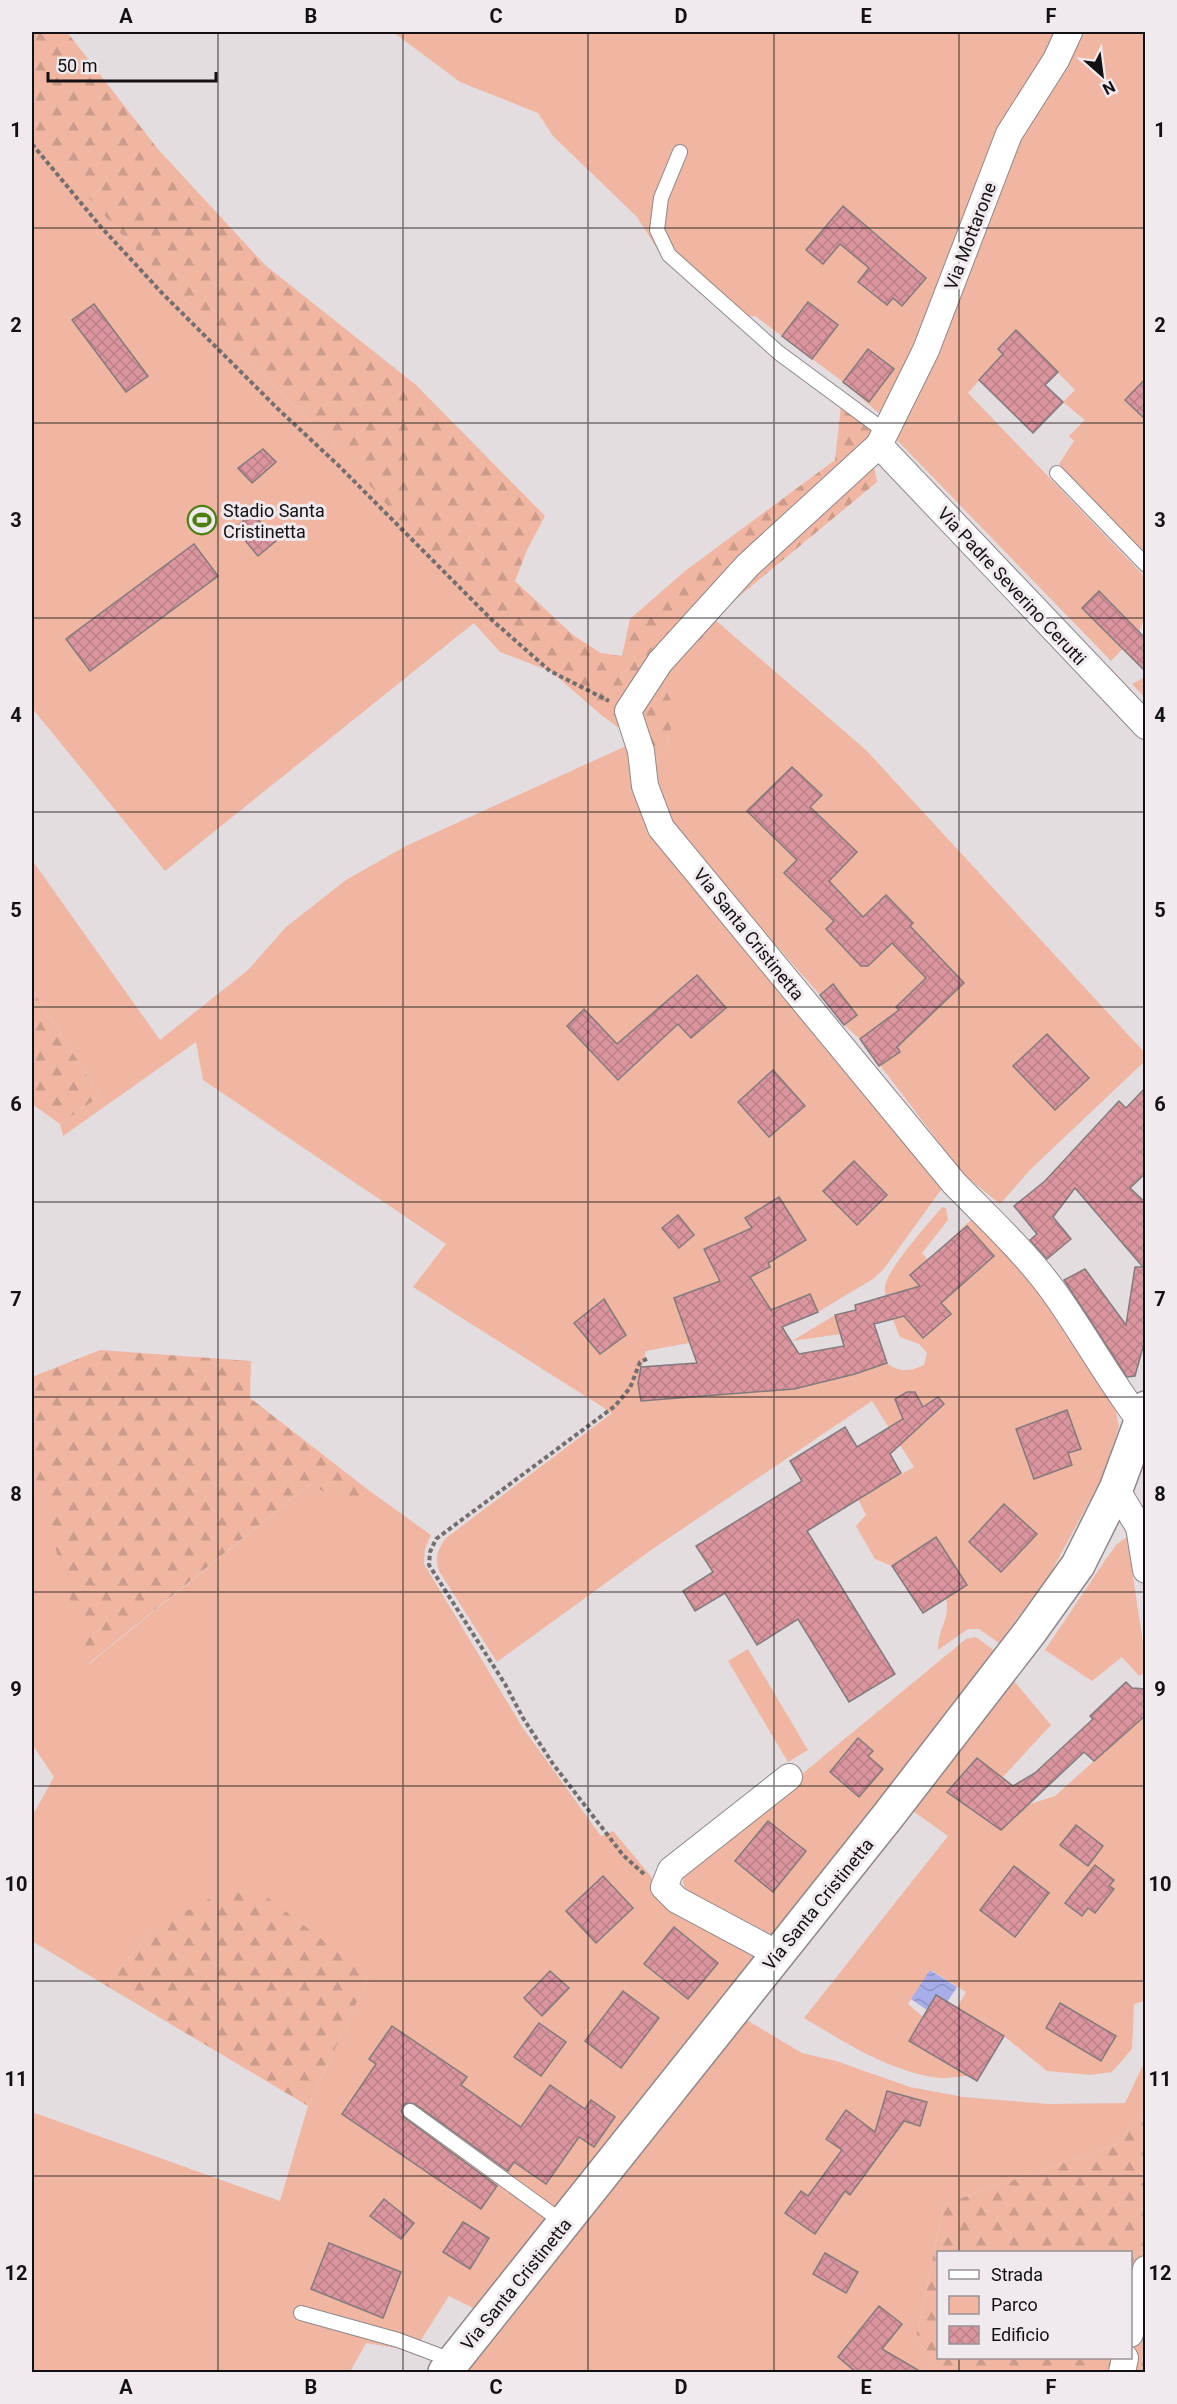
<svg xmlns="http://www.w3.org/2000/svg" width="1177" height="2404" viewBox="0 0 1177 2404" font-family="Roboto,sans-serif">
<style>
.green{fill:#f0b6a1}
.forest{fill:url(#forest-firs);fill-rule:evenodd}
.water{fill:url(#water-waves)}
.building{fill:url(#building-cross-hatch);stroke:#827b7c;stroke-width:1.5}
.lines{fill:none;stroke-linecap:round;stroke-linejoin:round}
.lane-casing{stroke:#8e888c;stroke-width:16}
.street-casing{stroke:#8e888c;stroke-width:28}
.primary-casing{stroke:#8e888c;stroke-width:36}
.path{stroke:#726f71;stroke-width:4;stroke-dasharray:4.5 3;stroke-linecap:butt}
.lane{stroke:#fff;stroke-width:14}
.street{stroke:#fff;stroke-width:26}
.primary{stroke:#fff;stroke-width:33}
.grid{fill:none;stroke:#131113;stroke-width:1.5;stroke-opacity:0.55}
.labels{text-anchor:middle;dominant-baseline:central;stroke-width:6;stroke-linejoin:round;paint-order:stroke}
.street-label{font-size:18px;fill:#131113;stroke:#f0eaee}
.poi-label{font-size:18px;fill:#131113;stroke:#f0eaee;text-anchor:start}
.neatline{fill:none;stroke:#131113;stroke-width:2}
.grid-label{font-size:20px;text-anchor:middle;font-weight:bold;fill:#131113}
</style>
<defs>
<pattern id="forest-firs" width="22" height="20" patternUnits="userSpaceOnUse" patternTransform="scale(1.5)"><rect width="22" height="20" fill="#f0b6a1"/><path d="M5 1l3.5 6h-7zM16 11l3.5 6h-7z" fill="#cd9b8a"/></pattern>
<pattern id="water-waves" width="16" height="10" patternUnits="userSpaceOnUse" patternTransform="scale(1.5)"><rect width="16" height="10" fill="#a6ade8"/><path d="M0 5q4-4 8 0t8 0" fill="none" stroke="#8e94c6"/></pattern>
<pattern id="building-cross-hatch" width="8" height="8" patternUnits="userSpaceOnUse" patternTransform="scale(1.5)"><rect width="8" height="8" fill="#db959f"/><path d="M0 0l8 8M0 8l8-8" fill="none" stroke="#bb7f88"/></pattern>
</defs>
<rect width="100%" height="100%" fill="#e3dde0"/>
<g class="green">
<polygon points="393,32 1060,32 881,415 843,382 755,316 740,318 691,280 657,249 637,217 553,136 538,113 460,82"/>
<polygon points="1075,32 1145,32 1145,556 1059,464 1074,441 1069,436 1085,420 1063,402 1075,390 1016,330 998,348 1003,354 968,393 1145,577 1145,616 1139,632 1111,661 894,437 1017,142"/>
<polygon points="32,130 120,233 245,360 335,444 493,621 550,671 500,652 474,623 165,871 32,708"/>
<polygon points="713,618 866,750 1145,1053 1145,1061 1031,1169 1000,1204 963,1174 860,1039 844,1025 820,995 668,823 656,783 656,767 669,738 659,682 708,632"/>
<polygon points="1145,677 1145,698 1132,684"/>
<path d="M 637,741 L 641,790 L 946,1183 L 883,1270 L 873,1279 L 818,1312 L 786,1325 L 646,1351 L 638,1383 L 641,1401 L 793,1389 L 855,1374 L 887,1363 C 899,1373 911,1371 924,1365 L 927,1353 L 919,1344 L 900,1337 C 895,1324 884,1300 885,1287 C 886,1270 930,1222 942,1207 L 946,1208 L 948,1220 L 922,1253 L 928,1260 L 977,1214 L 1036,1281 L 1104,1385 L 1116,1412 L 1119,1427 L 1102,1478 L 1049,1576 L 999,1643 L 979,1629 L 968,1629 L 938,1650 C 937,1631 951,1617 946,1599 L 923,1613 L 892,1566 L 875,1559 L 856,1526 L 866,1515 L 858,1499 L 914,1467 L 872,1401 L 654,1548 L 497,1662 L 439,1571 C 434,1557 438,1549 446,1538 L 612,1413 L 413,1287 L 446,1244 L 203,1080 L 196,1042 L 63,1136 L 60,1124 L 100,1096 L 32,989 L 32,860 L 160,1040 L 248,970 L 286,927 L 346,880 L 406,846 Z"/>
<polygon points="835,1315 841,1334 792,1341"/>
<polygon points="32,1464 89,1664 310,1484 354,1508 367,1489 431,1535 425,1549 424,1564 523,1728 601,1836 613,1831 650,1875 661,1897 759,1956 477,2310 449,2296 414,2351 366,2343 350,2372 32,2372 32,2112 280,2201 308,2106 369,1976 154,1929 105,1985 32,1941 32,1816 54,1777 32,1744"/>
<polygon points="1127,1537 1145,1656 1145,1673 1139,1676 1122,1657 1092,1681 1045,1650 1106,1559 1117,1544"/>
<polygon points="976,1637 995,1651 775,1936 687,1893 683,1883 683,1872 966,1639"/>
<polygon points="748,1649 808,1750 788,1762 728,1661"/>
<path d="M 1013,1680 L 1051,1725 L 1002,1778 L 1027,1805 L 1055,1796 L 1145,1715 L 1145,2001 L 1134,2004 L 1132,2049 L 1112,2072 L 1090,2075 L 1047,2071 L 1004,2036 L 957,2008 L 966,1992 L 931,1970 L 908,2004 L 923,2017 L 909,2041 L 968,2076 C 959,2076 949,2079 940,2078 C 890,2072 846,2043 804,2018 L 948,1836 L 910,1809 Z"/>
<polygon points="745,2019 802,2053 836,2061 910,2087 963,2097 1048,2104 1125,2103 1145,2061 1145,2111 1115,2145 944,2204 916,2338 941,2372 465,2372"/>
</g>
<g class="forest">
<path d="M 32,32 L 67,32 L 157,148 L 265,265 L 416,385 L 545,516 L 527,550 L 515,581 L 573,635 L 601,653 L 622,656 L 630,619 L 685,571 L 835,460 L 841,406 L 874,431 L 870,446 L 877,482 L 713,618 L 708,632 L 659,682 C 684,708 670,738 656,767 L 652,752 L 600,714 L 493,621 L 432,558 L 335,444 L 245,360 L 120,233 L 36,137 L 32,130 Z"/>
<polygon points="32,989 100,1096 60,1124 32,1104"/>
<polygon points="100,1350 251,1361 250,1398 367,1489 354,1509 310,1484 88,1664 32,1464 32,1377"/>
<polygon points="258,1890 369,1976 308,2106 105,1985 154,1929 216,1895"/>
<path d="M 1145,2111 L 1145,2372 L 941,2372 L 916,2338 L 944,2204 L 1115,2145 ZM 938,2252 L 1130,2252 L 1130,2358 L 938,2358 Z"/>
</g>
<polygon class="water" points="930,1970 957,1987 947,2002 936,1996 927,2010 911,1999"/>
<g class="building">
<polygon points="843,206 926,278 902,306 893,298 887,305 858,282 869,268 840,244 823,264 806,250"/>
<polygon points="808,302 838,325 812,359 782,336"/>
<polygon points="94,304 148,376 126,392 72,320"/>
<polygon points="1016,330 1058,372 1045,385 1063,402 1033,433 979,380 1003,354 998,349"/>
<polygon points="868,349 894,369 869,402 843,382"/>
<polygon points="1146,378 1146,420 1125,400"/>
<polygon points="263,449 276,462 252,483 238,468"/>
<polygon points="253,513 276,541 258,556 235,528"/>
<polygon points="194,544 218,576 90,671 66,639"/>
<polygon points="1099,591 1146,639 1146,672 1082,608"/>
<polygon points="792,767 822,795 810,807 857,852 829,881 863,917 886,895 913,923 910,926 964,983 897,1047 900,1052 879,1066 860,1039 899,1010 896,1007 926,978 892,943 868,966 861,966 826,929 834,921 784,873 797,860 747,811"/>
<polygon points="697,975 726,1008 691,1038 678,1024 618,1080 567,1026 584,1009 617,1044"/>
<polygon points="833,984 857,1015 844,1025 820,995"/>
<polygon points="1047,1034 1089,1078 1055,1110 1013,1066"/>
<polygon points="773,1070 805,1106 769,1137 738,1102"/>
<polygon points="1146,1087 1146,1173 1130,1188 1146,1203 1146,1336 1135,1376 1127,1377 1064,1280 1085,1269 1126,1325 1135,1267 1143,1267 1075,1188 1053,1217 1071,1239 1047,1259 1030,1240 1037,1234 1014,1206 1045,1181 1119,1101 1126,1108"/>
<polygon points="854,1161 887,1195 857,1225 823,1191"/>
<polygon points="779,1197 806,1240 768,1263 770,1267 750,1277 771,1310 810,1294 818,1312 782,1327 799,1354 844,1346 835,1315 856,1310 855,1305 920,1286 910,1275 967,1226 994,1256 941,1303 951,1314 923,1338 904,1316 874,1324 887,1363 855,1374 794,1389 641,1401 638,1383 641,1367 697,1363 674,1298 720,1281 704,1249 752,1228 745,1218"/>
<polygon points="678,1215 694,1235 679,1248 662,1228"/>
<polygon points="604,1299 626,1335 600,1354 574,1323"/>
<polygon points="907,1392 915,1392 923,1407 938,1397 944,1404 890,1454 901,1473 807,1531 895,1674 849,1702 798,1619 757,1645 725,1593 695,1611 683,1591 713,1572 696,1546 802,1481 790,1461 845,1427 857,1447 903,1419 895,1399"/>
<polygon points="1067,1410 1081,1449 1068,1453 1072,1465 1034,1479 1016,1429"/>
<polygon points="1004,1504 1037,1534 1001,1572 969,1542"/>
<polygon points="936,1537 967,1585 923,1613 892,1566"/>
<polygon points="1126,1682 1132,1688 1146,1689 1146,1715 1094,1761 1084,1752 1001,1830 947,1792 977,1758 1013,1786 1035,1773 1093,1719 1090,1716"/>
<polygon points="858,1738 873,1751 868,1756 883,1769 859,1797 830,1772"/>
<polygon points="768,1821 806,1851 773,1892 735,1861"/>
<polygon points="1076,1825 1103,1846 1088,1866 1060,1845"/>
<polygon points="1095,1865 1114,1880 1109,1886 1114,1889 1095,1913 1088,1908 1082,1916 1065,1903"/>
<polygon points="1014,1866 1049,1893 1015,1937 980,1910"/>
<polygon points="603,1876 633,1908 596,1943 566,1911"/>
<polygon points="674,1927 718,1963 688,1999 644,1964"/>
<polygon points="550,1971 569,1988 542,2016 524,1998"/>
<polygon points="623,1991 659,2018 621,2068 585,2041"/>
<polygon points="936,1995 1004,2036 977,2081 909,2041"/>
<polygon points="1060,2003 1116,2036 1101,2061 1046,2028"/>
<polygon points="539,2023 566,2042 541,2076 514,2057"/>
<polygon points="392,2026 467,2077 461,2085 521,2127 550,2085 585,2109 591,2100 615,2117 594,2147 579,2137 546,2184 514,2162 508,2171 415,2104 406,2103 401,2111 405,2118 497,2186 481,2209 342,2114 376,2064 369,2059"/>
<polygon points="887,2091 927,2102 920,2126 904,2121 850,2195 845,2191 815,2234 785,2213 801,2191 808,2196 842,2150 826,2139 846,2110 875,2132"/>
<polygon points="384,2199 414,2223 401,2239 370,2216"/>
<polygon points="463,2222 489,2238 470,2269 443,2252"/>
<polygon points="329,2243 401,2272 383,2318 311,2289"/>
<polygon points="825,2253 858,2272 846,2293 813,2274"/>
<polygon points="879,2306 902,2324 882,2349 923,2373 857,2373 838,2357"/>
</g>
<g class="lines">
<g class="lane-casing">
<g id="lane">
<polyline points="680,152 661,198 657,230 669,255 779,353 886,432"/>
<polyline points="1057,473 1146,565"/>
<polyline points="410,2111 564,2223"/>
<polyline points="301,2313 398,2340 454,2361"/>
</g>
</g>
<g class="street-casing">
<g id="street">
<path d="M 1069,32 L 1056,60 L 1009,134 L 926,350 L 879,445 L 748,565 L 660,662 L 628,711 L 641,751 L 645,786 L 661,828 L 954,1183 C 988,1218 1025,1252 1054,1292 C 1084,1334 1109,1380 1141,1422"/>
<polyline points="879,445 1146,726"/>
<polyline points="1116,1489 1139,1527 1146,1570"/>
<polyline points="778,1954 677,1900 664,1887 671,1870 789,1777"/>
<polyline points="1130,2334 1146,2269"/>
<polyline points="1122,2372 1125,2358"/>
</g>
</g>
<g class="primary-casing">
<polyline id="primary" points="445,2372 888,1816 1030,1632 1078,1565 1116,1489 1146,1408"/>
</g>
<g class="path">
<polyline points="32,144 101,227 161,292 278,409 338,465 493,621 550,671 609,701"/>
<polyline points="644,1874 623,1855 553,1764 523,1718 505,1684 429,1565 430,1552 436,1539 615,1406 630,1388 640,1362 649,1358"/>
</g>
<use href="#lane" class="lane"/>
<use href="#street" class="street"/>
<use href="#primary" class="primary"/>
</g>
<path class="grid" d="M 218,32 L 218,2372M 403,32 L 403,2372M 588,32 L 588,2372M 774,32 L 774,2372M 959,32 L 959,2252M 32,228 L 1146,228M 32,423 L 1146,423M 32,618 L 1146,618M 32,812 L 1146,812M 32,1007 L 1146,1007M 32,1202 L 1146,1202M 32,1397 L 1146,1397M 32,1592 L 1146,1592M 32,1786 L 1146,1786M 32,1981 L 1146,1981M 32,2176 L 1146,2176M 959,2358 L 959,2372"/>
<defs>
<g id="stadium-ring" transform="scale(1.5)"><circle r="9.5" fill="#f0eaee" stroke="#4d8013" stroke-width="1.5"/><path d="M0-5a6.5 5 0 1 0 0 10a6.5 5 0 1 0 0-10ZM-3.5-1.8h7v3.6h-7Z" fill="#4d8013"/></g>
</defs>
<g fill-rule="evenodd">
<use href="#stadium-ring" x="202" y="520"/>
</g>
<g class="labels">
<g class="street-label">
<text transform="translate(970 236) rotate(-69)">Via Mottarone</text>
<text transform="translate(1012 586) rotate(47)">Via Padre Severino Cerutti</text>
<text transform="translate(749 934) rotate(51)">Via Santa Cristinetta</text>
<text transform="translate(818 1904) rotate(-51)">Via Santa Cristinetta</text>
<text transform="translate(516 2284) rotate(-51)">Via Santa Cristinetta</text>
</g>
<g class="poi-label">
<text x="223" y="510">Stadio Santa<tspan x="223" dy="21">Cristinetta</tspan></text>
</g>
</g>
<rect width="1177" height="2404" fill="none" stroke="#f0eaee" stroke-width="66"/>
<rect x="937" y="2251" width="195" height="108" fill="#f0eaee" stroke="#989396" stroke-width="1.5"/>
<rect x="949" y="2270" width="30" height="9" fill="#ffffff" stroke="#989396" stroke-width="1.5"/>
<text x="991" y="2281" font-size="18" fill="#131113">Strada</text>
<rect x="949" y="2296" width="30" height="18" fill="#f0b6a1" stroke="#989396" stroke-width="1.5"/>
<text x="991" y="2311" font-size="18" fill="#131113">Parco</text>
<rect x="949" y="2326" width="30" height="18" fill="url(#building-cross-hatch)" stroke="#989396" stroke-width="1.5"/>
<text x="991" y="2341" font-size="18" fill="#131113">Edificio</text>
<g transform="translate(1102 75) rotate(152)" stroke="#f0eaee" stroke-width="4.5" paint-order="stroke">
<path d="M0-4.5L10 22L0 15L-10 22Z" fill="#131113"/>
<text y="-9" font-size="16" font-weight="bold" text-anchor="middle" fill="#131113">N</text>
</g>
<path d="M48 72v9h168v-9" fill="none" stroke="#131113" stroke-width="3"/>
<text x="57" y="72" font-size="18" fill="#131113" stroke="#f0eaee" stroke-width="4.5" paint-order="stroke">50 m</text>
<rect x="33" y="33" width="1111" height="2338" class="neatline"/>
<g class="grid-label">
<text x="126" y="23">A</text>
<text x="311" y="23">B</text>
<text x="496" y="23">C</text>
<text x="681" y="23">D</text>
<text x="866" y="23">E</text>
<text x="1051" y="23">F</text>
<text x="16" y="137">1</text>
<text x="1160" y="137">1</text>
<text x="16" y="332">2</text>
<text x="1160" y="332">2</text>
<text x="16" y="527">3</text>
<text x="1160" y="527">3</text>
<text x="16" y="722">4</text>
<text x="1160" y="722">4</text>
<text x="16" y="917">5</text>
<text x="1160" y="917">5</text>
<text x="16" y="1111">6</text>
<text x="1160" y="1111">6</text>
<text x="16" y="1306">7</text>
<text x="1160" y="1306">7</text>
<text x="16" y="1501">8</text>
<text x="1160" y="1501">8</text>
<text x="16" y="1696">9</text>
<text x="1160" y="1696">9</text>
<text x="16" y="1891">10</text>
<text x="1160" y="1891">10</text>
<text x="16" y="2086">11</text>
<text x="1160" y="2086">11</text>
<text x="16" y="2280">12</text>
<text x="1160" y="2280">12</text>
<text x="126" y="2394">A</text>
<text x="311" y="2394">B</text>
<text x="496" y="2394">C</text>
<text x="681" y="2394">D</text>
<text x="866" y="2394">E</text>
<text x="1051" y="2394">F</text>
</g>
</svg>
